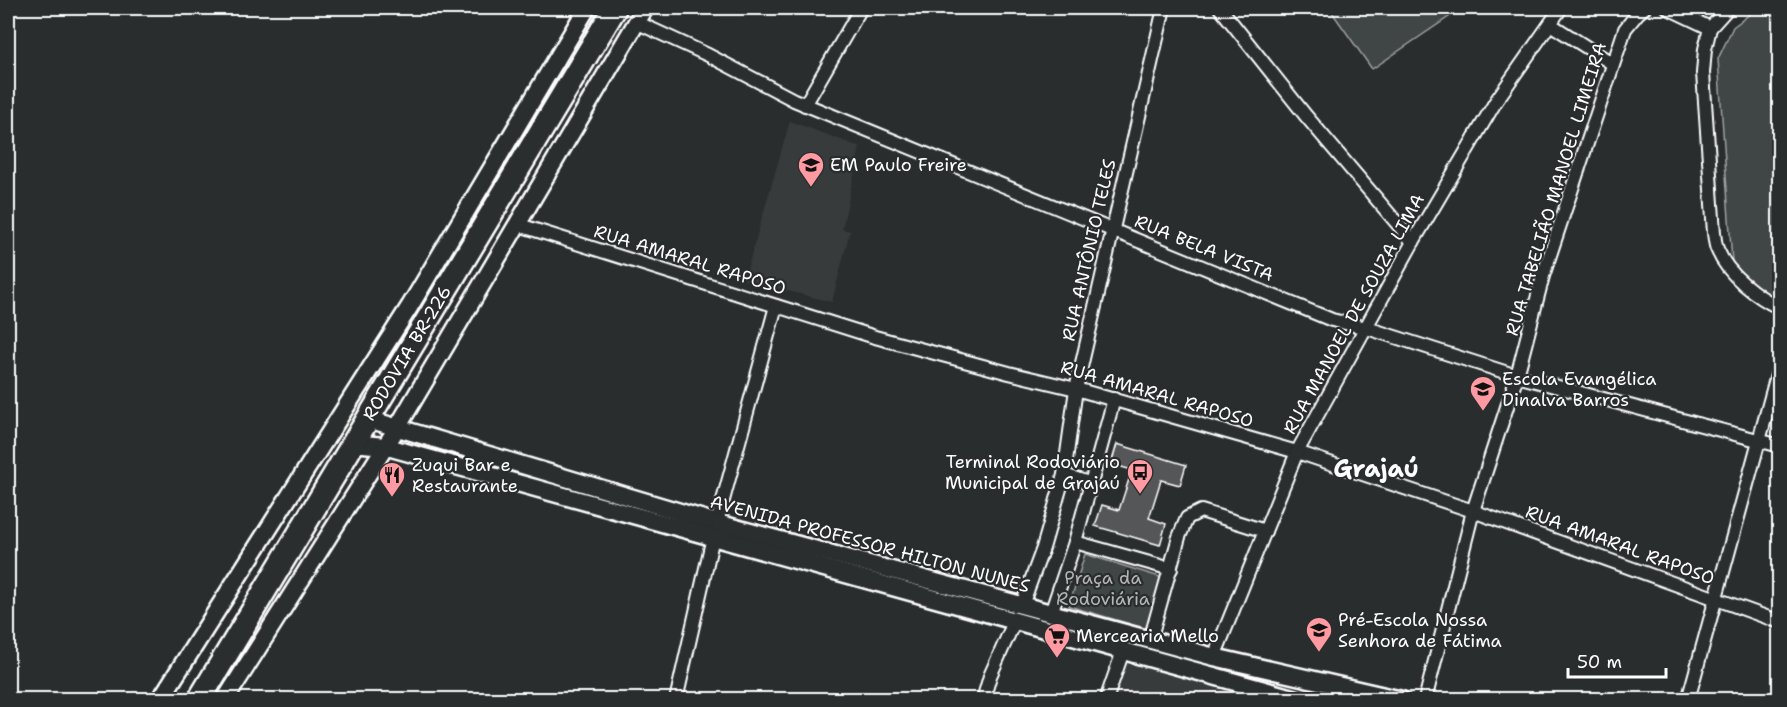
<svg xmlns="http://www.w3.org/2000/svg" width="1787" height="707" viewBox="0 0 1787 707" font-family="'Shantell Sans',sans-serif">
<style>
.built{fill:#373a3b}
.green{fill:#414445;stroke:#a0a2a2;stroke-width:1.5}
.building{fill:#555758;stroke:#fff;stroke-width:1.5}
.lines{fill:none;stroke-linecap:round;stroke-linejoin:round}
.street-casing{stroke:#fff;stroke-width:16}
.secondary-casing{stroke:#fff;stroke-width:21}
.highway-casing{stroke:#fff;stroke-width:27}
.street{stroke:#2a2d2e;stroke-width:12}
.secondary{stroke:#2a2d2e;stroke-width:16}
.highway{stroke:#2a2d2e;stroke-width:22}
.labels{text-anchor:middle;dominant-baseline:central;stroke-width:4.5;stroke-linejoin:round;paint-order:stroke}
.poi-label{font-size:18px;fill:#fff;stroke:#2a2d2e;text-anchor:start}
.street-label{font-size:18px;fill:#fff;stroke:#2a2d2e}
.park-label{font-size:18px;fill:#b3b4b5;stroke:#2a2d2e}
.district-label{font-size:24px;font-weight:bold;fill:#fff;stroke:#2a2d2e}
</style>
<rect width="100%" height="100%" fill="#2a2d2e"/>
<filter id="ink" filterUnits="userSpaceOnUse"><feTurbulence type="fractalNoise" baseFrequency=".0167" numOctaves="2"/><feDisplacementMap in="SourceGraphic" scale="12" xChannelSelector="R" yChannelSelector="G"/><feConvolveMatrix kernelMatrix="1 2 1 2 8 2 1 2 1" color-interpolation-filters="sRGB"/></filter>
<g filter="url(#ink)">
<g class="built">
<polygon points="790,121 860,147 842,229 850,231 832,302 744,280"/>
<polygon points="1126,657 1282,700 1111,700"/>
</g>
<g class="green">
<polygon points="1329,8 1462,8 1372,69"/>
<polygon points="1758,8 1779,8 1779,302 1761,294 1732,262 1718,59 1733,27"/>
<polygon points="1085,554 1163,578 1147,629 1069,606"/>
</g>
<polygon class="building" points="1117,444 1186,465 1180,485 1161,480 1149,518 1166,524 1160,545 1095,526 1102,505 1119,510 1132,470 1111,464"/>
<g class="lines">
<g class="street-casing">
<g id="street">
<polyline points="1220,8 1306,116 1413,242"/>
<polyline points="1668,8 1710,28"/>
<path d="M 1728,8 L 1710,28 L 1705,49 L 1703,73 L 1714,233 C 1715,239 1715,246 1718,251 C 1728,275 1757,297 1780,308"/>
<polyline points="636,22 708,55 794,100 1332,320 1367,328 1517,376 1780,446"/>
<polyline points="1550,24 1613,64"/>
<polyline points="805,105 861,8"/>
<polyline points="516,224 875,337 1009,373 1076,389 1297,452 1473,511 1780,622"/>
<polyline points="1064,475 1092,484"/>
<polyline points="1075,542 1171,569"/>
<polyline points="1022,605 1043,548 1064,475 1076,389 1164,8"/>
<polyline points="1051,613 1075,542 1114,399"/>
<polyline points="1150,640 1179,537 1187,518 1201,511 1265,531"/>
<polyline points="1214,657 1297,452 1413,242 1496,101 1561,8"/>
<polyline points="676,700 713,537 776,306"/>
<polyline points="983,700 990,676 1015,620"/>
<polyline points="1106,700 1123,651"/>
<polyline points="1425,700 1473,511 1517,376 1543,276 1625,29 1638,13 1644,8"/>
<polyline points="1688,700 1780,364"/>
</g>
</g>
<g class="secondary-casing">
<g id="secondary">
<polyline points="368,419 717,523 1214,657 1402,700"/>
<polyline points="353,443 384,446 1300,700"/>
<polyline points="160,700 410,306 587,8"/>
<polyline points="225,700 397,428 645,8"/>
</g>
</g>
<g class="highway-casing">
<polyline id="highway" points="199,700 615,8"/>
</g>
<use href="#street" class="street"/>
<use href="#secondary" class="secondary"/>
<use href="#highway" class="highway"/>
</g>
</g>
<defs>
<g id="school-pin" transform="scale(1.35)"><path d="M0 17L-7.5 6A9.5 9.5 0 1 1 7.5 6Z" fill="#ff9aa2" stroke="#2a2d2e"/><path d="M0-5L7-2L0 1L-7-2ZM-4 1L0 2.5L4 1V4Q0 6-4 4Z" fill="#111"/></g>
<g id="bus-pin" transform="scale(1.35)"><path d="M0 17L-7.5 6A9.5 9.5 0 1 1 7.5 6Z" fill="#ff9aa2" stroke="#2a2d2e"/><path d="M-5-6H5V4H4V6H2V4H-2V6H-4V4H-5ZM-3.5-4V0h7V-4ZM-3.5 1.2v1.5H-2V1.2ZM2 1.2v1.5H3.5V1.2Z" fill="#111"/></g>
<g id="restaurant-pin" transform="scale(1.35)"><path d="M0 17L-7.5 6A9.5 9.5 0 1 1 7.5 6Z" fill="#ff9aa2" stroke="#2a2d2e"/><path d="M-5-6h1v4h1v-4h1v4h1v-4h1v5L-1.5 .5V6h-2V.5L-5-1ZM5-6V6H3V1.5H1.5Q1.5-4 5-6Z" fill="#111"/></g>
<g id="supermarket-pin" transform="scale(1.35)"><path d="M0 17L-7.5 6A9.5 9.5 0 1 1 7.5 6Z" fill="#ff9aa2" stroke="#2a2d2e"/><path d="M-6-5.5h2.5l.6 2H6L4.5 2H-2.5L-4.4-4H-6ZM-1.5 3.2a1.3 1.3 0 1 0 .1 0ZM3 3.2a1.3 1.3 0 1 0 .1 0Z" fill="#111"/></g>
</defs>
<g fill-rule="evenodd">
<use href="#school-pin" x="811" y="165"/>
<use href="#school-pin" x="1483" y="389"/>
<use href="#bus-pin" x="1140" y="472"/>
<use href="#restaurant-pin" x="392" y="475"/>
<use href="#school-pin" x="1319" y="630"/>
<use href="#supermarket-pin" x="1057" y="636"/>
</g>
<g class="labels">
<g class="poi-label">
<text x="830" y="165">EM Paulo Freire</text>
<text x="1502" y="379">Escola Evangélica<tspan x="1502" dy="21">Dinalva Barros</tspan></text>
<text x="1120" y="462" text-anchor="end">Terminal Rodoviário<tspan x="1120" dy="21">Municipal de Grajaú</tspan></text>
<text x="412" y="465">Zuqui Bar e<tspan x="412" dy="21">Restaurante</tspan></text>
<text x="1338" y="620">Pré-Escola Nossa<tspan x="1338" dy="21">Senhora de Fátima</tspan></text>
<text x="1076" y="636">Mercearia Mello</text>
</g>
<g class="street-label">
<text transform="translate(1556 189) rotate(-73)">RUA TABELIÃO MANOEL LIMEIRA</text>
<text transform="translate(1204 248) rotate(22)">RUA BELA VISTA</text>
<text transform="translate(1089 250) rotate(-77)">RUA ANTÔNIO TELES</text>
<text transform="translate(690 260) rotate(17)">RUA AMARAL RAPOSO</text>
<text transform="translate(1354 314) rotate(-61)">RUA MANOEL DE SOUZA LIMA</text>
<text transform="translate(407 353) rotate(-59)">RODOVIA BR-226</text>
<text transform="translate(1157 394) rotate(16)">RUA AMARAL RAPOSO</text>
<text transform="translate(870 544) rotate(15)">AVENIDA PROFESSOR HILTON NUNES</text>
<text transform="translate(1620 545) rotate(20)">RUA AMARAL RAPOSO</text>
</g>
<g class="park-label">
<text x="1103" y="578">Praça da<tspan x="1103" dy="21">Rodoviária</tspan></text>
</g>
<g class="district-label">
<text x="1376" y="469">Grajaú</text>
</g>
</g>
<rect width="1787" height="707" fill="none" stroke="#2a2d2e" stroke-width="30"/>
<rect x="15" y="15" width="1757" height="677" fill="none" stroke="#fff" stroke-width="2" filter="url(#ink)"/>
<path d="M1568 668v9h98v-9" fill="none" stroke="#ffffff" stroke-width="3"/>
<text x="1577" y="668" font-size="18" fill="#ffffff" stroke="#2a2d2e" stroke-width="4.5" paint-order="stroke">50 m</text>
</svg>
